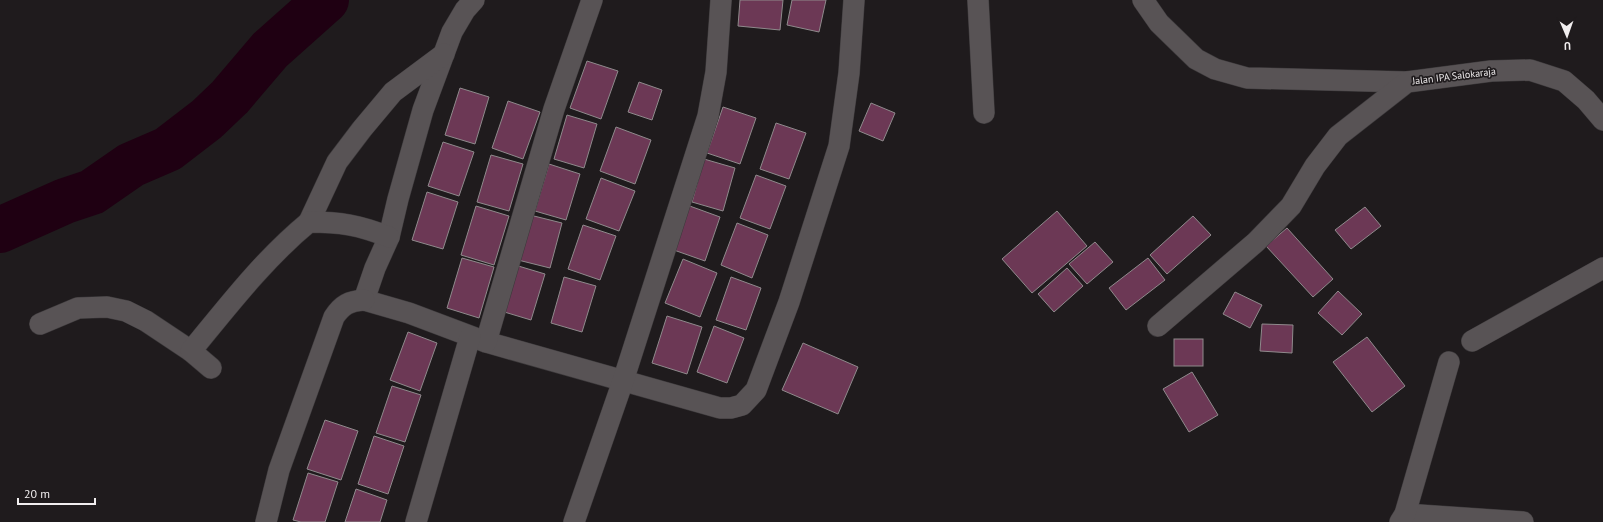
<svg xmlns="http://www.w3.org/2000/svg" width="1603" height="522" viewBox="0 0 1603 522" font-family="'PT Sans',sans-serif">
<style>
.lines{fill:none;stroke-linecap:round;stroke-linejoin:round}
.river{stroke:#1f0012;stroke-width:46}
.building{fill:#6c3855;stroke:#8f8a8c}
.minor-casing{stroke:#3c393b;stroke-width:22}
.minor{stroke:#585355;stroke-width:21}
.labels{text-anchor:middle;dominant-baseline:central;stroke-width:3.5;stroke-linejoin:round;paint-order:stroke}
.street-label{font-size:10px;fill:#f1eeef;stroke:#1f1b1d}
</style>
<rect width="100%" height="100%" fill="#1f1b1d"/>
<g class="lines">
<polyline class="river" points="0,230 65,201 92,192 131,165 168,149 207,119 230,97 270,50 326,0"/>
</g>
<g class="building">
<polygon points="740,0 783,0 780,30 738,26"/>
<polygon points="792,0 826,0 819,32 787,25"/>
<polygon points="587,61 618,71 601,119 570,108"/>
<polygon points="639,82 662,90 652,120 628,112"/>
<polygon points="460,88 489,97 475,144 445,135"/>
<polygon points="508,101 540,112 523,159 492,148"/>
<polygon points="871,103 895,113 883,141 859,131"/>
<polygon points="723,107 756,118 740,164 707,153"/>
<polygon points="567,115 597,124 584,168 554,159"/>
<polygon points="776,123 806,133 789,179 760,169"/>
<polygon points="616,127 651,140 635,184 600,171"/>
<polygon points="443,142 474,152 459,196 428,186"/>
<polygon points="491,155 523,164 509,211 477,202"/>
<polygon points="704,159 735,168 723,211 692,202"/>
<polygon points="549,164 580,174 566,220 535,211"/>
<polygon points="756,175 786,186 770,229 740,218"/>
<polygon points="601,178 635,191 619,231 586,219"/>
<polygon points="427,192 458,202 443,249 412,240"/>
<polygon points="687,205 720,217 705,261 671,249"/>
<polygon points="476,206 509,216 494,265 461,255"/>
<polygon points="1365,207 1381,226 1351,249 1335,230"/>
<polygon points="1057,211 1087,246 1032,293 1002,259"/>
<polygon points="530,215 562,223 550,268 518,260"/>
<polygon points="1193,216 1211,235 1167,274 1150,255"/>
<polygon points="737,223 768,235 752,278 721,265"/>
<polygon points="583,225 616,236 600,280 568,269"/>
<polygon points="1287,228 1333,279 1313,297 1266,246"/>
<polygon points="1095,242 1113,262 1087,284 1069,264"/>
<polygon points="462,258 494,267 479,318 447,308"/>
<polygon points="1148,258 1165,280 1126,310 1109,288"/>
<polygon points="683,259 717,273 700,317 665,303"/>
<polygon points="515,265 545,274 531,320 501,311"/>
<polygon points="1067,268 1083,286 1054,312 1038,294"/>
<polygon points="564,277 596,286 582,332 551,323"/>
<polygon points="731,277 761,288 746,330 716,320"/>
<polygon points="1338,291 1362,314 1342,335 1318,313"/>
<polygon points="1235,292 1262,305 1250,328 1223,314"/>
<polygon points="667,316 702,327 687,374 652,363"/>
<polygon points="1262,324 1293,325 1292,353 1260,351"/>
<polygon points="714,326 744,338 727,383 697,372"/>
<polygon points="408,332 437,343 420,391 390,380"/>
<polygon points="1367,337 1405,386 1372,412 1333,362"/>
<rect x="1174" y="339" width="29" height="27"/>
<polygon points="803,343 858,367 838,414 782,390"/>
<polygon points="1192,372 1218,415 1189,432 1163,389"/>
<polygon points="392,386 421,395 405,442 376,433"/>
<polygon points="325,420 358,431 341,480 307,469"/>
<polygon points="374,436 404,446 388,494 358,484"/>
<polygon points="308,473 338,482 325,522 301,522 293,520"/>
<polygon points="356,489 387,500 380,522 345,522"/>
</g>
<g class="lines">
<g class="minor-casing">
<g id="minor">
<polyline points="474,0 465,10 452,32 423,110 398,199 389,237 375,268 364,300 409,313 486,342 720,408 731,408 742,405 756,390 789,302 839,146 849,73 854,0"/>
<polyline points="978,0 984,113"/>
<polyline points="1143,0 1159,23 1196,59 1215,69 1247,78 1407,82"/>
<polyline points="309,222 337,162 362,129 393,92 444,54"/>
<polyline points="40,324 78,308 107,307 126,311 146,321 191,351"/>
<polyline points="1158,326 1256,242 1291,206 1315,166 1338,136 1407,82 1491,71 1530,70 1564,81 1586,100 1603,120"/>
<polyline points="1472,341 1603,268"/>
<polyline points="486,342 554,109 592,0"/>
<path d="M 211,368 L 191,351 C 228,306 264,259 309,222 C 340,222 359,225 389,237"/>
<polyline points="1405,514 1523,522"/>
<path d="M 266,522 L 279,470 L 334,317 C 342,305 349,301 364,300"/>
<polyline points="416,522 470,337"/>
<polyline points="574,522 623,381 708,116 716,72 721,0"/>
<polyline points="1400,522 1405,514 1449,362"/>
</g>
</g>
<use href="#minor" class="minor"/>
</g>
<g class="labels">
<g class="street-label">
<text transform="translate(1454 76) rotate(-7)">Jalan IPA Salokaraja</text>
</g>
</g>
<g transform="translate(1567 36) rotate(178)" stroke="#1f1b1d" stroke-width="3" paint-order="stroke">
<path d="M0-3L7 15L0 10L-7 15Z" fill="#f1eeef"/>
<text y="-6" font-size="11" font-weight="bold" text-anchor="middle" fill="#f1eeef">U</text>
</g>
<path d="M18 498v6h77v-6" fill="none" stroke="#f1eeef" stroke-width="2"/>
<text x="24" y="498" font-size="12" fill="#f1eeef" stroke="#1f1b1d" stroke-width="3" paint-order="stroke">20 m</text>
</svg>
